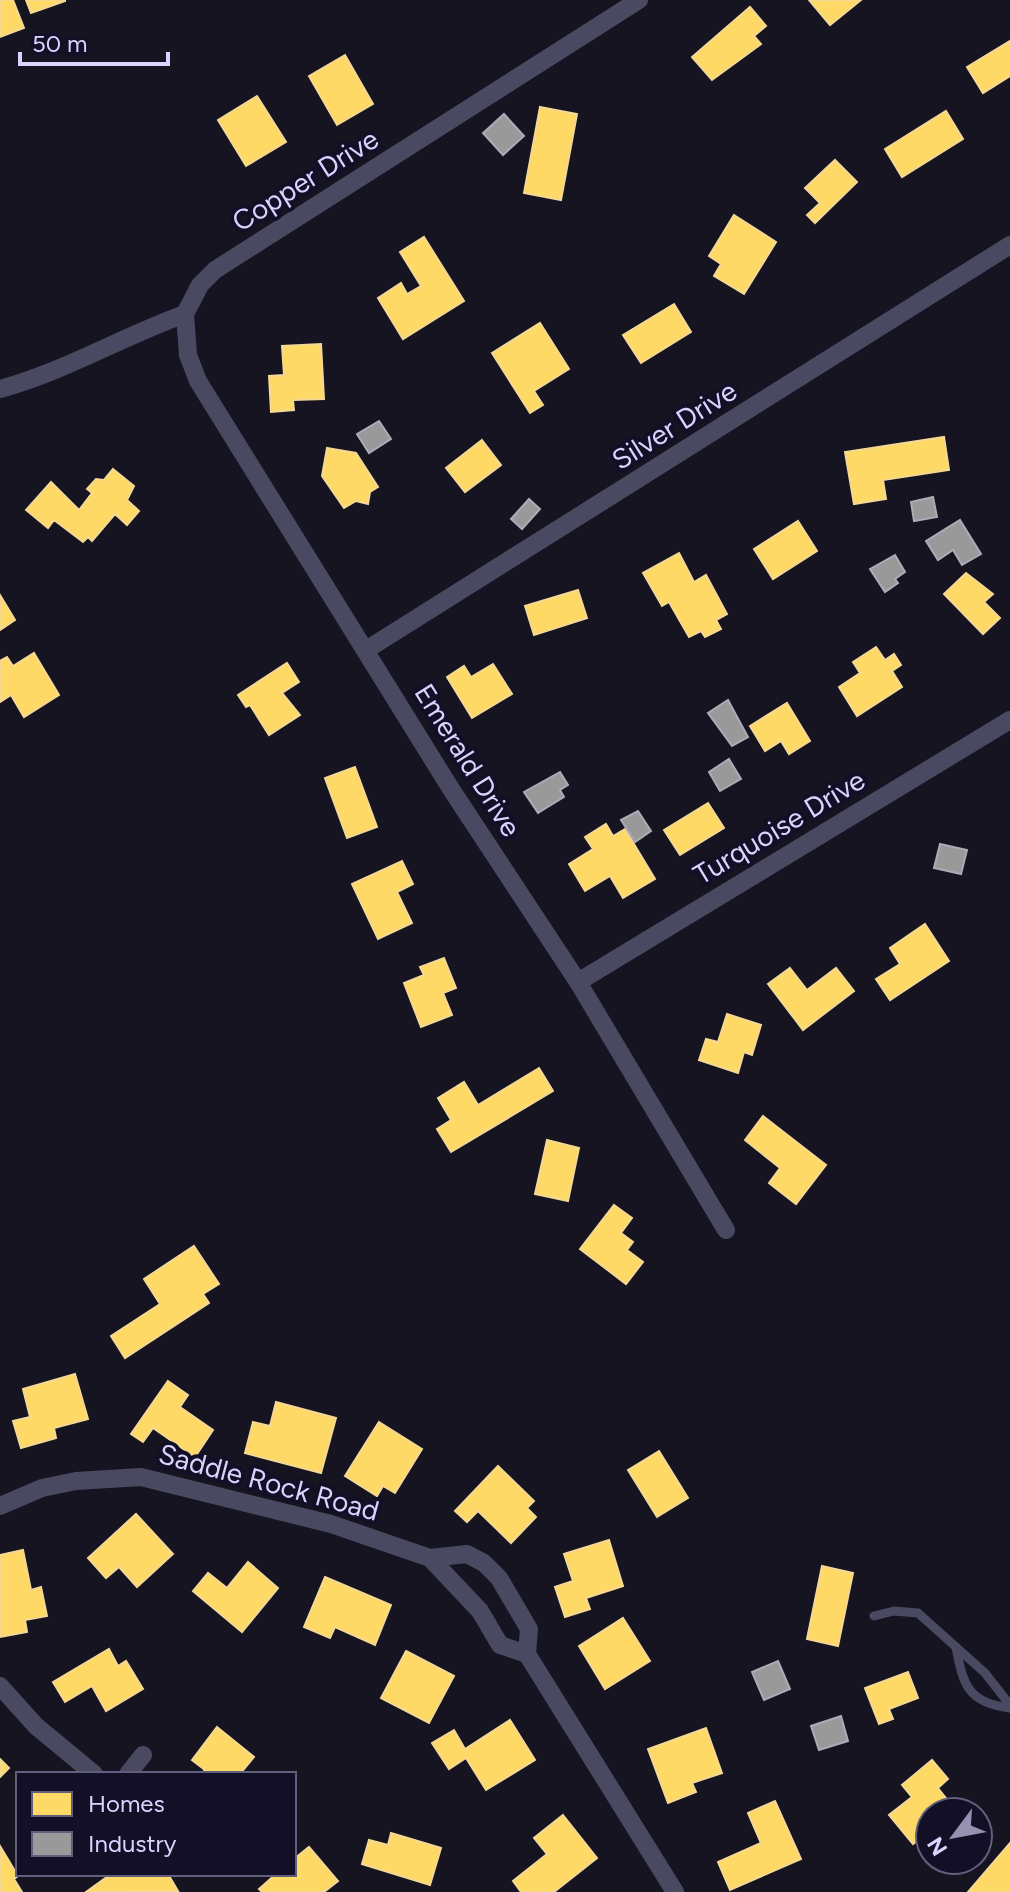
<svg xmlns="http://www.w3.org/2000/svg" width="1010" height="1892" viewBox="0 0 1010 1892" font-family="Figtree,sans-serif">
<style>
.homes{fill:#ffd966;stroke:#f4d894;stroke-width:2}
.industry{fill:#999;stroke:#acabb8;stroke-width:2}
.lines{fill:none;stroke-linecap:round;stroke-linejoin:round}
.lane{stroke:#4a4962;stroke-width:9}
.street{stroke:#4a4962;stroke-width:18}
.labels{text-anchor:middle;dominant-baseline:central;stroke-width:8;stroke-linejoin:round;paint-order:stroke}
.street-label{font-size:28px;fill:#d9d4ff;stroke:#130f26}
</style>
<rect width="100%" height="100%" fill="#161421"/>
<g class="homes">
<polygon points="0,0 13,0 24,28 0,37"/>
<polygon points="26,0 65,0 65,1 31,13"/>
<polygon points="809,0 861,0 830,25"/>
<polygon points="750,7 766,26 754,36 761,44 712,80 692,57"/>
<polygon points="1010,41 1010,76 983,93 967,67"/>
<polygon points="345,55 373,104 337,125 309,76"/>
<polygon points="257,96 286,142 246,166 218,120"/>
<polygon points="540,107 577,114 561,200 524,193"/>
<polygon points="946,111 963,139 902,177 885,149"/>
<polygon points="835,160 857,182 815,223 807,215 820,203 805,188"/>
<polygon points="734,215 776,242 744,294 714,276 721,264 709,256"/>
<polygon points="424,237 464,301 403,339 378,298 401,283 407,294 421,286 400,252"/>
<polygon points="674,304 691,332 641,363 623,335"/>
<polygon points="540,323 569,369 534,391 543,405 530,413 492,353"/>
<polygon points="321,344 324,399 293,400 294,410 271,412 269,376 284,375 282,346"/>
<polygon points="944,437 949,470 883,480 886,499 854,504 845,452"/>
<polygon points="482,440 501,465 465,492 446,468"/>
<polygon points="327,448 356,453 378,487 370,492 368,504 356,501 344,508 322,476"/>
<polygon points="113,469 134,486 127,500 139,511 127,525 115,514 92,541 88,537 83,542 54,520 48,528 26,510 51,482 79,510 92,493 87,489 96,479 104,480"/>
<polygon points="798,521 817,551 773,579 754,549"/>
<polygon points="679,553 694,582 706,575 727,614 716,620 721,629 705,637 701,631 689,637 669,602 662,606 643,573"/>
<polygon points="966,573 993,594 984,602 1000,618 983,634 944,594"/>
<polygon points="578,590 587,618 534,635 525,606"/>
<polygon points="0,595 15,620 0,630"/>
<polygon points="876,647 885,660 894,654 901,665 892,671 902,687 857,716 839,687 860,673 853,662"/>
<polygon points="34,653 59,695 24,717 11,695 0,702 0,661 7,657 13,666"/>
<polygon points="287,663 299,682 282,693 300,715 269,735 250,705 246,707 238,695"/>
<polygon points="493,664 512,694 472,718 447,677 464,666 471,677"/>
<polygon points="787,703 810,741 789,754 781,741 765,751 750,726"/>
<polygon points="355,767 377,827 347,838 325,778"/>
<polygon points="708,803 724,828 680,855 664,830"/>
<polygon points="606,824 613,836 625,829 655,879 623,898 610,876 585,891 569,864 593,849 585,837"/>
<polygon points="402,861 413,884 397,892 412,923 378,939 352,884"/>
<polygon points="925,924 949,961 890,1000 876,979 900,964 890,948"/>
<polygon points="444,958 456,988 443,993 452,1015 421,1027 404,983 424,975 420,967"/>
<polygon points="790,968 807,990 836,968 854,991 803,1030 768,984"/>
<polygon points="727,1014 761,1025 752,1055 744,1052 738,1073 699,1060 706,1039 718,1042"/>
<polygon points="539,1068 553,1091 451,1152 437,1129 451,1120 438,1098 464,1082 478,1105"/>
<polygon points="763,1116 826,1165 796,1204 769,1183 780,1168 745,1140"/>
<polygon points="547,1140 579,1148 568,1201 535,1194"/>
<polygon points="614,1205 632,1218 621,1233 633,1242 627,1250 643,1262 626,1284 580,1249"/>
<polygon points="194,1246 219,1284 203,1294 209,1303 125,1358 111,1336 160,1304 144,1279"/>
<polygon points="75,1374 88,1419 54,1428 56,1438 21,1448 13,1421 30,1417 23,1389"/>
<polygon points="168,1381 188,1395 180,1407 213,1430 195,1457 153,1428 143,1442 131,1434"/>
<polygon points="276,1402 336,1418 321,1473 245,1453 253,1422 270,1426"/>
<polygon points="379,1422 422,1449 395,1493 383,1486 377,1496 345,1476"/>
<polygon points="659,1451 688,1498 657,1517 628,1470"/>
<polygon points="498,1466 534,1501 527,1508 536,1517 511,1543 478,1511 467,1522 455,1511"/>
<polygon points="136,1514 173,1554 137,1587 119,1567 106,1578 88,1558"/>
<polygon points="609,1540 623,1586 586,1598 590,1609 565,1617 555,1587 573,1581 564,1554"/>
<polygon points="23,1550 31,1590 41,1587 47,1616 25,1620 27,1632 0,1637 0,1555"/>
<polygon points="248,1562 278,1588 242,1632 193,1591 208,1573 227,1588"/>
<polygon points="822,1566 853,1573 838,1646 807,1639"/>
<polygon points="325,1577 391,1605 375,1645 335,1627 330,1638 304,1627"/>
<polygon points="623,1618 650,1661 605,1689 579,1646"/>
<polygon points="109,1649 118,1666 126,1661 143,1689 106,1711 92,1686 65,1702 53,1682"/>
<polygon points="406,1651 454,1676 429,1723 381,1698"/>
<polygon points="908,1672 918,1698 889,1709 893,1719 879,1724 865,1688"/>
<polygon points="510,1720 535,1760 486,1790 466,1758 449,1769 432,1743 454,1730 465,1749"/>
<polygon points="217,1727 254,1757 240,1774 201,1774 205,1770 192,1760"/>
<polygon points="706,1728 722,1773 692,1783 696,1792 668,1803 648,1749"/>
<polygon points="0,1759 9,1768 0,1777"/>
<polygon points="932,1760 948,1779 938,1788 957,1812 930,1812 930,1830 913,1844 889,1815 912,1797 902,1785"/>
<polygon points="775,1801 801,1859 730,1890 718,1862 761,1843 748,1813"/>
<polygon points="563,1815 597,1858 554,1892 521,1892 513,1881 547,1854 534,1838"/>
<polygon points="391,1833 441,1848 430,1885 362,1864 369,1840 388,1845"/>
<polygon points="1010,1843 1010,1892 968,1892"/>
<polygon points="0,1846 18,1876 14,1879 22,1892 0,1892"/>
<polygon points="309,1847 338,1881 324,1892 262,1892 259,1889 276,1874 294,1874 294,1859"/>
<polygon points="111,1874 168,1874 178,1891 86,1892"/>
</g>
<g class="industry">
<polygon points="504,114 524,136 503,155 483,133"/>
<polygon points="379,421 391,439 369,453 357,434"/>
<polygon points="933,497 937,517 914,521 911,502"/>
<polygon points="529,499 540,509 522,529 511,519"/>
<polygon points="960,520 981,554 962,565 953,550 938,560 926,541"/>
<polygon points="895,555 905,572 895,579 898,583 885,592 870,569"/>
<polygon points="728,700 748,737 732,746 708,713"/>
<polygon points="729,759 741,779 720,791 709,772"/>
<polygon points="560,772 568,785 560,790 564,797 538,813 524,792"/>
<polygon points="638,811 651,831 635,842 621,820"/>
<polygon points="940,844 967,850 961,874 934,868"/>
<polygon points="778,1661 790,1689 764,1700 752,1672"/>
<polygon points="841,1716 848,1741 819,1750 811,1726"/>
</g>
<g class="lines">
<g class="lane">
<polyline points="874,1616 894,1611 918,1613 985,1673 1010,1705"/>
<path d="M 956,1647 C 963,1685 968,1703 1010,1708"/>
</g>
<g class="street">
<polyline points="639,0 215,270 200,285 185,314 188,355 198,381 451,789 578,982 726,1230"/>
<path d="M 0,389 C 66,371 121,337 185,314"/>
<polyline points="366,650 1010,245"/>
<polyline points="578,982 1010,720"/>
<polyline points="0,1506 42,1488 76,1481 141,1477 331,1524 430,1558 480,1611 500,1645 527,1654"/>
<polyline points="430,1558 467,1554 484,1563 499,1578 529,1629 527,1654 675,1892"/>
<polyline points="0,1686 36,1726 94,1774"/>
<polyline points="128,1774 143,1755"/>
</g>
</g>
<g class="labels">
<g class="street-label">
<text transform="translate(305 180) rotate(-32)">Copper Drive</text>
<text transform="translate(674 425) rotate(-32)">Silver Drive</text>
<text transform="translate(468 760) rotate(58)">Emerald Drive</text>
<text transform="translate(779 827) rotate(-31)">Turquoise Drive</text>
<text transform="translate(269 1482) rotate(15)">Saddle Rock Road</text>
</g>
</g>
<rect x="16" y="1772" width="280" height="104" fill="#130f26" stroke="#625e7d" stroke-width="2"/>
<rect x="32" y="1792" width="40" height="24" fill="#ffd966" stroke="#625e7d" stroke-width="2"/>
<text x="88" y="1812" font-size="24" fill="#d9d4ff">Homes</text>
<rect x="32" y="1832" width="40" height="24" fill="#999999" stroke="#625e7d" stroke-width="2"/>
<text x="88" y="1852" font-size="24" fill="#d9d4ff">Industry</text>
<g transform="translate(954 1836) rotate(238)"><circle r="38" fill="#130f26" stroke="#625e7d" stroke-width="2"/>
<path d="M0-6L14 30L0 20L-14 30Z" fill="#9591b1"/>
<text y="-12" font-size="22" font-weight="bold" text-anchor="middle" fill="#d9d4ff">N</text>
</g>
<path d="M20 52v12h148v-12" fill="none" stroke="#d9d4ff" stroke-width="4"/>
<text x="32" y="52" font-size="24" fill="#d9d4ff" stroke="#130f26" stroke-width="6" paint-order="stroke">50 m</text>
</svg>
